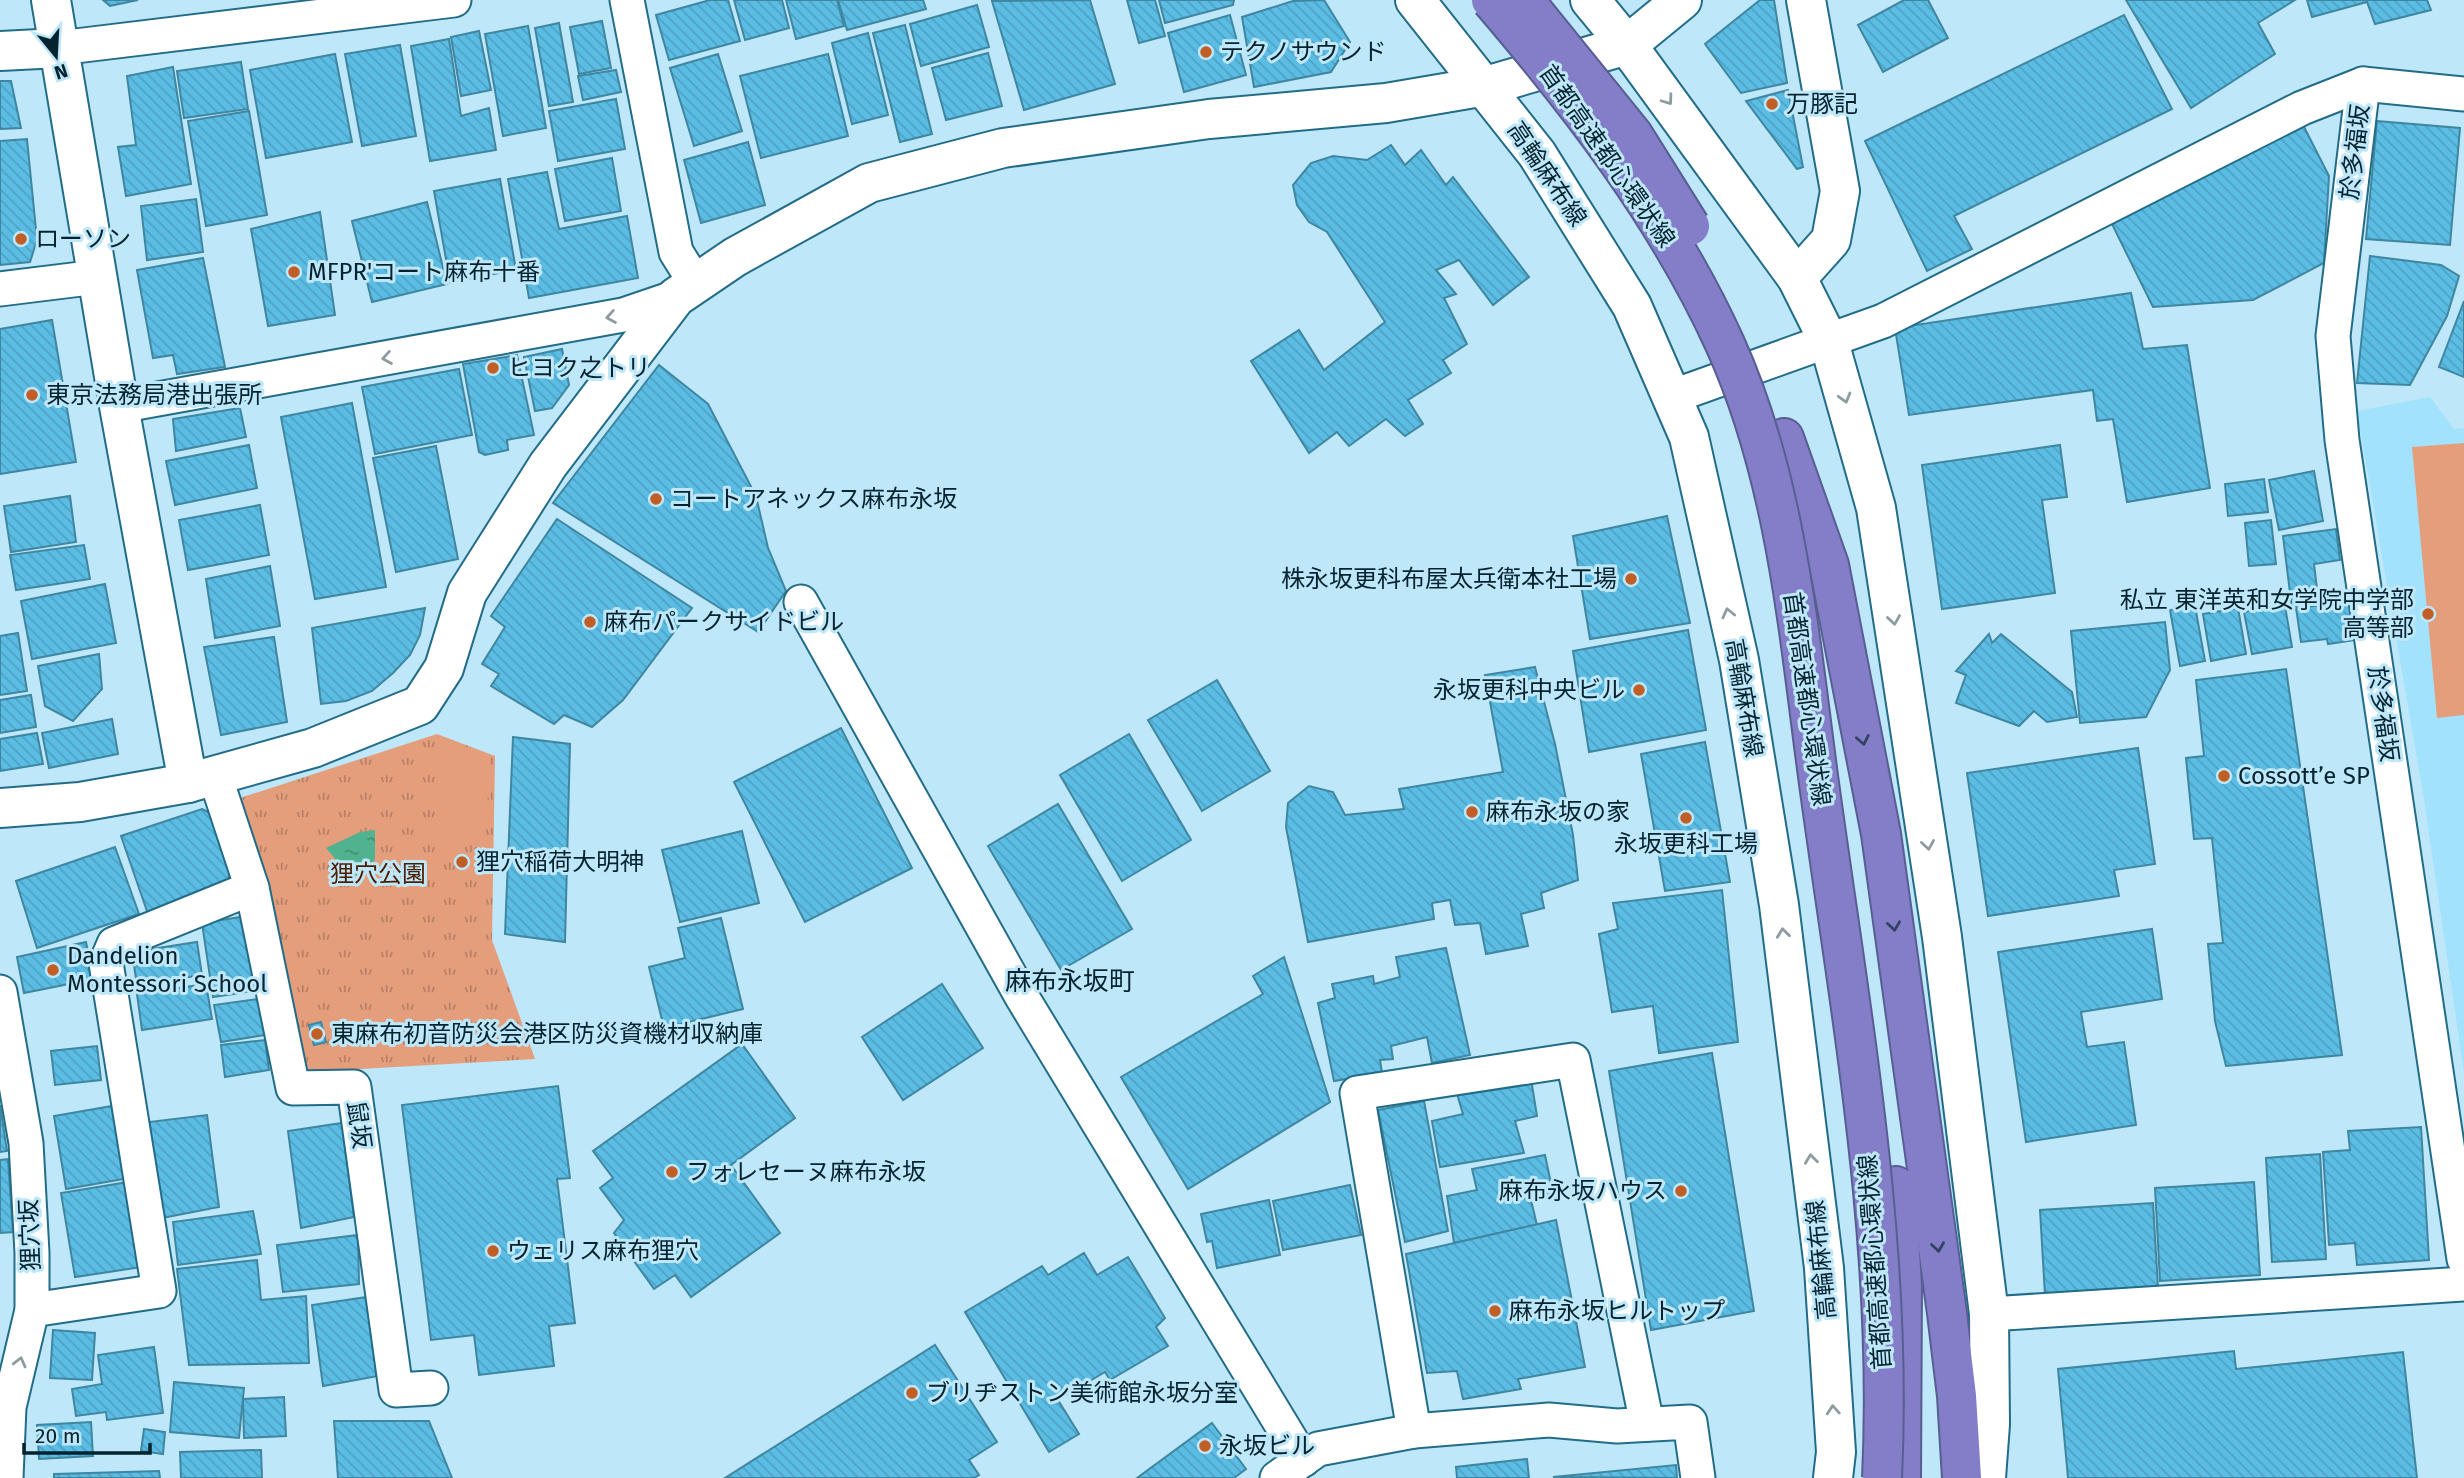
<svg xmlns="http://www.w3.org/2000/svg" width="2464" height="1478" viewBox="0 0 2464 1478" font-family="'Fira Sans','Noto Sans JP',sans-serif">
<style>
.built{fill:#a3e2fd}
.park{fill:url(#park-tufts)}
.garden{fill:#e59e7c}
.water{fill:url(#water-ripples)}
.building{fill:url(#building-back-hatch);stroke:#3f86a1;stroke-width:2}
.lines{fill:none;stroke-linecap:round;stroke-linejoin:round}
.street-casing{stroke:#226c87;stroke-width:37}
.secondary-casing{stroke:#226c87;stroke-width:42}
.highway-casing{stroke:#575e92;stroke-width:42}
.street{stroke:#fff;stroke-width:33}
.secondary{stroke:#fff;stroke-width:38}
.highway{stroke:#847ec8;stroke-width:38}
.highway-bridge-casing{stroke:#575e92;stroke-width:42;stroke-linecap:butt}
.highway-bridge{stroke:#847ec8;stroke-width:38}
.oneway{stroke:#8e9ca1}
.oneway2{stroke:#314364}
.poi-dot{fill:#c15e26;stroke:#bee7f9;stroke-width:2.5}
.labels{text-anchor:middle;dominant-baseline:central;stroke-width:6;stroke-linejoin:round;paint-order:stroke}
.poi-label{font-size:24px;fill:#04232e;stroke:#bee7f9;text-anchor:start}
.street-label{font-size:24px;fill:#04232e;stroke:#bee7f9}
.park-label{font-size:24px;fill:#4c1c00;stroke:#bee7f9}
.neighbourhood-label{font-size:26px;fill:#04232e;stroke:#bee7f9}
</style>
<defs>
<pattern id="park-tufts" width="24" height="20" patternUnits="userSpaceOnUse" patternTransform="scale(1.75)"><rect width="24" height="20" fill="#e59e7c"/><path d="M3 7l-1-3M5 7V3M7 7l1-3M15 17l-1-3M17 17v-4M19 17l1-3" fill="none" stroke="#b78066"/></pattern>
<pattern id="water-ripples" width="26" height="14" patternUnits="userSpaceOnUse" patternTransform="scale(1.75)"><rect width="26" height="14" fill="#50b28e"/><path d="M2 4q2-2 4 0t4 0M15 11q2-2 4 0t4 0" fill="none" stroke="#409074"/></pattern>
<pattern id="building-back-hatch" width="6" height="6" patternUnits="userSpaceOnUse" patternTransform="scale(1.75)"><rect width="6" height="6" fill="#5bbde4"/><path d="M-1 5l2 2M0 0l6 6M5-1l2 2" fill="none" stroke="#4ea2c4"/></pattern>
</defs>
<rect width="100%" height="100%" fill="#bee7f9"/>
<polygon class="built" points="2430,397 2454,429 2464,428 2464,1073 2424,799 2357,411"/>
<polygon class="park" points="437,734 495,756 492,940 535,1059 307,1072 270,913 237,799"/>
<g class="garden">
<polygon points="2464,443 2464,715 2437,718 2412,447"/>
<polygon points="444,741 490,759 485,844 438,844"/>
</g>
<polygon class="water" points="375,830 375,859 362,879 343,868 326,848 360,832"/>
<g class="building">
<polygon points="103,0 138,0 110,6"/>
<polygon points="710,0 728,0 740,41 669,60 656,15"/>
<polygon points="734,0 782,0 789,28 745,40"/>
<polygon points="786,0 837,0 844,26 796,39"/>
<polygon points="838,0 923,0 926,9 847,30"/>
<polygon points="1090,0 1115,84 1024,110 992,1"/>
<polygon points="1127,0 1155,0 1165,36 1139,43"/>
<polygon points="1159,0 1234,0 1233,5 1165,23"/>
<polygon points="1324,0 1350,42 1331,72 1254,87 1242,17 1293,1"/>
<polygon points="1760,0 1774,0 1787,83 1741,93 1705,44"/>
<polygon points="1904,0 1928,0 1948,38 1883,72 1858,25"/>
<polygon points="2126,0 2295,0 2258,23 2275,54 2191,108"/>
<polygon points="2307,0 2427,0 2431,10 2375,24 2367,2 2312,17"/>
<polygon points="977,5 989,47 921,66 910,24"/>
<polygon points="1230,15 1246,75 1184,92 1168,33"/>
<polygon points="2124,15 2172,109 1954,216 1972,249 1927,271 1865,141"/>
<polygon points="602,21 611,68 579,74 570,27"/>
<polygon points="559,23 573,102 549,106 535,28"/>
<polygon points="905,25 932,134 900,142 873,33"/>
<polygon points="528,26 546,128 503,136 485,34"/>
<polygon points="479,31 491,90 461,96 451,37"/>
<polygon points="868,33 888,115 852,124 832,43"/>
<polygon points="449,39 461,116 489,108 496,150 430,161 411,46"/>
<polygon points="400,45 416,136 362,146 345,54"/>
<polygon points="988,53 1002,106 946,120 932,68"/>
<polygon points="335,54 352,142 266,158 250,70"/>
<polygon points="718,54 742,131 694,146 670,68"/>
<polygon points="828,54 848,136 761,158 740,76"/>
<polygon points="241,62 248,109 184,118 177,71"/>
<polygon points="173,67 191,184 126,196 118,147 136,145 127,76"/>
<polygon points="616,70 621,92 583,100 578,76"/>
<polygon points="0,81 11,81 21,128 0,129"/>
<polygon points="1788,90 1803,167 1797,169 1746,101"/>
<polygon points="616,99 625,149 558,161 549,111"/>
<polygon points="249,111 267,215 206,226 188,121"/>
<polygon points="2301,121 2329,176 2324,263 2253,300 2153,307 2110,220"/>
<polygon points="2377,121 2460,128 2450,245 2366,239"/>
<polygon points="27,139 37,240 30,262 0,265 0,141"/>
<polygon points="748,142 765,205 701,223 684,160"/>
<polygon points="1391,145 1405,165 1421,150 1446,185 1453,177 1529,277 1493,305 1459,260 1436,270 1456,294 1444,298 1467,344 1443,360 1451,373 1408,400 1423,424 1405,436 1386,419 1349,446 1337,432 1309,453 1251,361 1299,330 1324,370 1385,322 1327,232 1309,222 1297,205 1293,185 1311,163 1333,156 1367,160"/>
<polygon points="612,158 621,211 565,221 555,169"/>
<polygon points="547,172 559,229 627,216 638,278 529,298 508,179"/>
<polygon points="500,179 516,270 450,282 434,191"/>
<polygon points="196,199 203,252 147,260 141,206"/>
<polygon points="427,202 447,284 372,302 352,221"/>
<polygon points="320,212 335,315 268,326 251,229"/>
<polygon points="2370,256 2441,265 2459,276 2447,316 2410,385 2357,383"/>
<polygon points="203,258 225,367 177,374 173,355 153,358 137,270"/>
<polygon points="2131,293 2143,349 2187,345 2210,488 2127,502 2113,419 2097,421 2093,390 1909,415 1895,328"/>
<polygon points="2464,301 2464,377 2439,367"/>
<polygon points="52,320 76,462 0,474 0,329"/>
<polygon points="562,349 569,385 552,408 535,411 524,357"/>
<polygon points="517,355 534,435 507,440 508,450 485,455 479,452 463,364"/>
<polygon points="659,365 708,404 756,496 768,548 786,591 758,632 553,503"/>
<polygon points="459,369 472,435 375,454 362,387"/>
<polygon points="352,403 386,587 315,599 281,417"/>
<polygon points="240,408 246,437 176,451 173,419"/>
<polygon points="249,445 257,488 175,505 166,461"/>
<polygon points="2060,445 2067,497 2042,500 2055,593 1942,609 1922,465"/>
<polygon points="436,446 458,559 396,572 373,458"/>
<polygon points="2314,471 2323,521 2279,530 2269,480"/>
<polygon points="2264,479 2268,512 2228,516 2225,484"/>
<polygon points="70,496 76,542 11,552 4,506"/>
<polygon points="260,505 269,555 188,570 179,520"/>
<polygon points="1667,516 1690,623 1590,639 1573,536"/>
<polygon points="557,519 692,608 623,700 592,727 564,715 554,724 491,686 499,674 482,664 505,627 491,616"/>
<polygon points="2271,520 2276,564 2249,566 2245,523"/>
<polygon points="2336,529 2340,560 2314,564 2319,605 2292,609 2283,536"/>
<polygon points="84,545 90,579 16,590 10,555"/>
<polygon points="270,566 280,626 215,638 206,579"/>
<polygon points="105,584 116,643 32,659 21,601"/>
<polygon points="2348,591 2355,640 2328,644 2327,639 2301,642 2296,608 2322,605 2321,595"/>
<polygon points="2195,606 2205,661 2180,666 2170,610"/>
<polygon points="2285,606 2292,647 2252,654 2244,612"/>
<polygon points="425,608 420,635 410,655 393,673 372,691 346,701 321,704 312,628"/>
<polygon points="2238,608 2246,654 2211,661 2203,614"/>
<polygon points="2165,622 2170,670 2146,717 2080,723 2071,631"/>
<polygon points="1688,630 1706,730 1589,752 1573,651"/>
<polygon points="18,633 27,691 0,695 0,636"/>
<polygon points="1989,634 1992,643 2001,634 2072,692 2077,717 2047,722 2034,711 2019,726 1956,703 1966,675 1956,671"/>
<polygon points="274,637 287,722 221,735 204,647"/>
<polygon points="99,654 102,689 73,721 45,706 38,666"/>
<polygon points="1535,667 1555,744 1573,835 1578,880 1541,893 1544,908 1521,914 1528,946 1486,954 1480,923 1455,925 1450,900 1432,903 1434,919 1308,942 1286,827 1288,803 1309,786 1333,792 1345,815 1404,809 1399,789 1503,772 1485,675"/>
<polygon points="2286,669 2342,1055 2226,1066 2215,1021 2208,944 2223,943 2212,838 2194,839 2186,758 2204,756 2196,680"/>
<polygon points="1217,680 1270,771 1202,811 1148,720"/>
<polygon points="31,695 36,727 0,733 0,700"/>
<polygon points="112,719 118,754 49,768 42,733"/>
<polygon points="841,728 912,868 805,922 734,782"/>
<polygon points="37,733 43,764 0,771 0,739"/>
<polygon points="1129,734 1191,840 1122,881 1060,775"/>
<polygon points="513,737 570,744 565,942 505,934"/>
<polygon points="1705,742 1730,882 1665,891 1641,754"/>
<polygon points="2138,748 2155,864 2114,870 2119,896 1988,916 1967,773"/>
<polygon points="1058,804 1132,929 1061,970 988,846"/>
<polygon points="202,809 212,814 232,865 227,884 148,914 121,836"/>
<polygon points="742,831 759,903 680,922 662,850"/>
<polygon points="115,847 139,914 37,948 16,881"/>
<polygon points="1722,890 1738,1042 1659,1053 1653,1006 1612,1012 1599,934 1618,929 1613,903"/>
<polygon points="247,916 266,989 213,997 202,923"/>
<polygon points="721,918 743,1009 664,1028 649,967 685,958 678,928"/>
<polygon points="2152,929 2162,999 2081,1012 2087,1047 2124,1042 2136,1125 2026,1142 1998,952"/>
<polygon points="86,942 94,979 24,993 17,957"/>
<polygon points="197,942 202,975 137,985 132,952"/>
<polygon points="1446,948 1470,1055 1432,1063 1427,1037 1391,1046 1393,1059 1380,1060 1382,1073 1334,1081 1318,1003 1335,998 1332,984 1373,976 1374,984 1400,977 1396,957"/>
<polygon points="1284,957 1330,1102 1188,1189 1121,1077 1263,994 1253,976"/>
<polygon points="206,984 212,1019 142,1030 137,994"/>
<polygon points="942,984 983,1048 903,1100 862,1037"/>
<polygon points="266,998 272,1034 221,1042 214,1005"/>
<polygon points="321,1022 326,1042 314,1045 309,1025"/>
<polygon points="265,1040 269,1070 225,1077 221,1045"/>
<polygon points="742,1044 795,1118 731,1165 780,1233 691,1297 675,1275 654,1289 614,1233 624,1220 600,1188 613,1178 593,1151"/>
<polygon points="97,1046 101,1080 55,1085 51,1051"/>
<polygon points="1712,1053 1754,1311 1651,1330 1609,1071"/>
<polygon points="1531,1079 1537,1116 1515,1121 1524,1153 1440,1167 1432,1121 1463,1114 1457,1094"/>
<polygon points="558,1086 570,1178 557,1179 575,1323 549,1326 554,1366 479,1375 474,1335 431,1340 402,1105"/>
<polygon points="1424,1101 1448,1231 1405,1242 1378,1110"/>
<polygon points="0,1105 7,1151 0,1152"/>
<polygon points="112,1106 124,1179 66,1189 54,1116"/>
<polygon points="207,1115 219,1207 162,1218 149,1122"/>
<polygon points="342,1123 354,1217 301,1228 288,1131"/>
<polygon points="2421,1127 2429,1260 2357,1265 2355,1243 2329,1245 2323,1152 2350,1150 2348,1131"/>
<polygon points="2320,1154 2326,1259 2272,1262 2266,1158"/>
<polygon points="1545,1155 1553,1193 1530,1196 1537,1225 1454,1243 1447,1196 1477,1190 1472,1169"/>
<polygon points="8,1159 13,1232 0,1233 0,1160"/>
<polygon points="128,1182 142,1267 75,1277 61,1193"/>
<polygon points="2254,1182 2260,1275 2160,1281 2155,1188"/>
<polygon points="1350,1185 1361,1235 1283,1250 1273,1201"/>
<polygon points="1269,1200 1280,1255 1217,1268 1212,1241 1207,1242 1201,1214"/>
<polygon points="2153,1203 2158,1287 2045,1295 2040,1210"/>
<polygon points="253,1211 261,1254 178,1265 173,1222"/>
<polygon points="1556,1220 1585,1367 1518,1379 1521,1389 1463,1399 1457,1371 1427,1373 1406,1254"/>
<polygon points="358,1235 359,1284 283,1292 277,1245"/>
<polygon points="1084,1253 1097,1275 1128,1257 1165,1318 1156,1327 1168,1346 1110,1380 1105,1372 1058,1400 1079,1434 1049,1452 965,1312 1042,1266 1048,1275"/>
<polygon points="257,1260 261,1300 306,1296 309,1363 189,1365 177,1269"/>
<polygon points="367,1297 378,1376 323,1386 312,1305"/>
<polygon points="53,1330 95,1333 92,1380 50,1378"/>
<polygon points="935,1345 997,1442 969,1460 979,1475 974,1478 725,1478"/>
<polygon points="154,1347 163,1413 107,1420 106,1412 76,1416 72,1389 102,1384 98,1355"/>
<polygon points="2234,1351 2236,1369 2403,1352 2417,1478 2068,1478 2058,1369"/>
<polygon points="174,1382 244,1388 239,1438 170,1432"/>
<polygon points="284,1397 286,1436 244,1438 243,1399"/>
<polygon points="334,1421 429,1421 452,1478 338,1478"/>
<polygon points="91,1422 93,1456 39,1459 37,1425"/>
<polygon points="1212,1423 1246,1469 1234,1478 1137,1478"/>
<polygon points="144,1429 165,1432 163,1454 141,1451"/>
<polygon points="261,1450 262,1478 181,1478 180,1452"/>
<polygon points="1527,1459 1529,1478 1457,1478 1456,1467"/>
<polygon points="1676,1465 1677,1478 1553,1477"/>
<polygon points="159,1471 160,1478 54,1478 54,1474"/>
</g>
<g class="lines">
<g class="street-casing">
<g id="street">
<polyline points="627,0 676,252 696,284"/>
<polyline points="59,48 454,0"/>
<polyline points="2363,84 2333,336 2342,440 2464,1259"/>
<polyline points="0,289 97,277"/>
<polyline points="1671,397 1883,321 2302,108 2363,84 2464,94"/>
<polyline points="119,406 623,315 676,297"/>
<polyline points="801,602 1022,997 1303,1460"/>
<polyline points="252,888 293,1088 354,1087 396,1390 431,1388"/>
<polyline points="0,992 26,1143 32,1253 32,1310 9,1407 6,1478"/>
<polyline points="32,1310 159,1291 106,963 114,944 252,888 215,776"/>
<polyline points="1989,1314 2464,1284"/>
<polyline points="1414,1431 1357,1093 1573,1060 1647,1424"/>
<polyline points="1277,1478 1318,1449 1414,1431 1549,1420 1617,1426 1690,1422 1698,1478"/>
</g>
</g>
<g class="secondary-casing">
<g id="secondary">
<polyline points="51,0 119,406 188,783"/>
<polyline points="1415,0 1537,154 1632,306 1689,437 1739,660 1779,905 1824,1268 1836,1452 1833,1478"/>
<polyline points="1590,0 1627,45 1797,278 1829,342 1876,508 1942,937 1989,1314 1990,1424 1986,1478"/>
<polyline points="0,51 59,48"/>
<polyline points="1797,278 1831,240 1840,191 1806,0"/>
<polyline points="0,808 80,802 188,783 313,748 420,705 444,668 467,593 548,465 676,297 735,257 869,183 1003,148 1209,119 1386,103 1486,86 1627,45 1682,0"/>
</g>
</g>
<g class="highway-casing">
<g id="highway">
<polyline points="1784,438 1829,565 1881,834 1947,1313 1957,1396 1962,1478"/>
<polyline points="1896,1186 1902,1285 1901,1478"/>
</g>
</g>
<use href="#street" class="street"/>
<use href="#secondary" class="secondary"/>
<use href="#highway" class="highway"/>
<g class="highway-bridge-casing">
<g id="highway-bridge">
<path d="M 1491,0 C 1580,104 1668,218 1725,344 C 1790,487 1800,651 1822,805 C 1853,1028 1893,1252 1882,1478"/>
<polyline points="1524,0 1633,135 1690,226"/>
</g>
</g>
<use href="#highway-bridge" class="highway-bridge"/>
</g>
<defs><path id="oneway-chevron" d="M-2-3.5L2.5 0L-2 3.5" fill="none" stroke-width="1.6" stroke-linecap="round" stroke-linejoin="round" transform="scale(1.75)"/></defs>
<g class="oneway">
<use href="#oneway-chevron" transform="translate(1668 100) rotate(54)"/>
<use href="#oneway-chevron" transform="translate(611 317) rotate(170)"/>
<use href="#oneway-chevron" transform="translate(387 358) rotate(170)"/>
<use href="#oneway-chevron" transform="translate(1845 398) rotate(74)"/>
<use href="#oneway-chevron" transform="translate(1728 613) rotate(-103)"/>
<use href="#oneway-chevron" transform="translate(1894 620) rotate(81)"/>
<use href="#oneway-chevron" transform="translate(1928 845) rotate(81)"/>
<use href="#oneway-chevron" transform="translate(1783 933) rotate(-97)"/>
<use href="#oneway-chevron" transform="translate(1811 1159) rotate(-97)"/>
<use href="#oneway-chevron" transform="translate(20 1362) rotate(-76)"/>
<use href="#oneway-chevron" transform="translate(1833 1410) rotate(-94)"/>
</g>
<g class="oneway2">
<use href="#oneway-chevron" transform="translate(1863 740) rotate(79)"/>
<use href="#oneway-chevron" transform="translate(1894 926) rotate(82)"/>
<use href="#oneway-chevron" transform="translate(1938 1247) rotate(82)"/>
</g>
<g class="poi-dot">
<circle cx="1206" cy="52" r="7"/>
<circle cx="1772" cy="104" r="7"/>
<circle cx="21" cy="239" r="7"/>
<circle cx="294" cy="272" r="7"/>
<circle cx="493" cy="368" r="7"/>
<circle cx="32" cy="395" r="7"/>
<circle cx="656" cy="499" r="7"/>
<circle cx="1631" cy="579" r="7"/>
<circle cx="2428" cy="614" r="7"/>
<circle cx="590" cy="622" r="7"/>
<circle cx="1639" cy="690" r="7"/>
<circle cx="2224" cy="776" r="7"/>
<circle cx="1472" cy="812" r="7"/>
<circle cx="1686" cy="818" r="7"/>
<circle cx="462" cy="862" r="7"/>
<circle cx="53" cy="970" r="7"/>
<circle cx="317" cy="1034" r="7"/>
<circle cx="672" cy="1172" r="7"/>
<circle cx="1681" cy="1191" r="7"/>
<circle cx="493" cy="1251" r="7"/>
<circle cx="1495" cy="1311" r="7"/>
<circle cx="912" cy="1393" r="7"/>
<circle cx="1205" cy="1446" r="7"/>
</g>
<g class="labels">
<g class="poi-label">
<text x="1220" y="52">テクノサウンド</text>
<text x="1786" y="104">万豚記</text>
<text x="35" y="239">ローソン</text>
<text x="308" y="272">MFPR'コート麻布十番</text>
<text x="507" y="368">ヒヨク之トリ</text>
<text x="46" y="395">東京法務局港出張所</text>
<text x="670" y="499">コートアネックス麻布永坂</text>
<text x="1617" y="579" text-anchor="end">株永坂更科布屋太兵衛本社工場</text>
<text x="2414" y="600" text-anchor="end">私立 東洋英和女学院中学部<tspan x="2414" dy="28">高等部</tspan></text>
<text x="604" y="622">麻布パークサイドビル</text>
<text x="1625" y="690" text-anchor="end">永坂更科中央ビル</text>
<text x="2238" y="776">Cossott’e SP</text>
<text x="1486" y="812">麻布永坂の家</text>
<text x="1686" y="844" text-anchor="middle">永坂更科工場</text>
<text x="476" y="862">狸穴稲荷大明神</text>
<text x="67" y="956">Dandelion<tspan x="67" dy="28">Montessori School</tspan></text>
<text x="331" y="1034">東麻布初音防災会港区防災資機材収納庫</text>
<text x="686" y="1172">フォレセーヌ麻布永坂</text>
<text x="1667" y="1191" text-anchor="end">麻布永坂ハウス</text>
<text x="507" y="1251">ウェリス麻布狸穴</text>
<text x="1509" y="1311">麻布永坂ヒルトップ</text>
<text x="926" y="1393">ブリヂストン美術館永坂分室</text>
<text x="1219" y="1446">永坂ビル</text>
</g>
<g class="street-label">
<text transform="translate(2355 152) rotate(-83)">於多福坂</text>
<text transform="translate(1607 156) rotate(55)">首都高速都心環状線</text>
<text transform="translate(1547 174) rotate(56)">高輪麻布線</text>
<text transform="translate(1744 698) rotate(80)">高輪麻布線</text>
<text transform="translate(1807 699) rotate(82)">首都高速都心環状線</text>
<text transform="translate(2383 714) rotate(82)">於多福坂</text>
<text transform="translate(359 1125) rotate(82)">鼠坂</text>
<text transform="translate(30 1235) rotate(-92)">狸穴坂</text>
<text transform="translate(1821 1260) rotate(-96)">高輪麻布線</text>
<text transform="translate(1875 1262) rotate(-94)">首都高速都心環状線</text>
</g>
<g class="park-label">
<text x="378" y="874">狸穴公園</text>
</g>
<g class="neighbourhood-label">
<text x="1070" y="981">麻布永坂町</text>
</g>
</g>
<g transform="translate(56 56) rotate(162)" stroke="#bee7f9" stroke-width="5" paint-order="stroke">
<path d="M0-5L12 26L0 18L-12 26Z" fill="#04232e"/>
<text y="-10" font-size="19" font-weight="bold" text-anchor="middle" fill="#04232e">N</text>
</g>
<path d="M24 1443v10h126v-10" fill="none" stroke="#04232e" stroke-width="3.5"/>
<text x="35" y="1443" font-size="21" fill="#04232e" stroke="#bee7f9" stroke-width="5" paint-order="stroke">20 m</text>
</svg>
